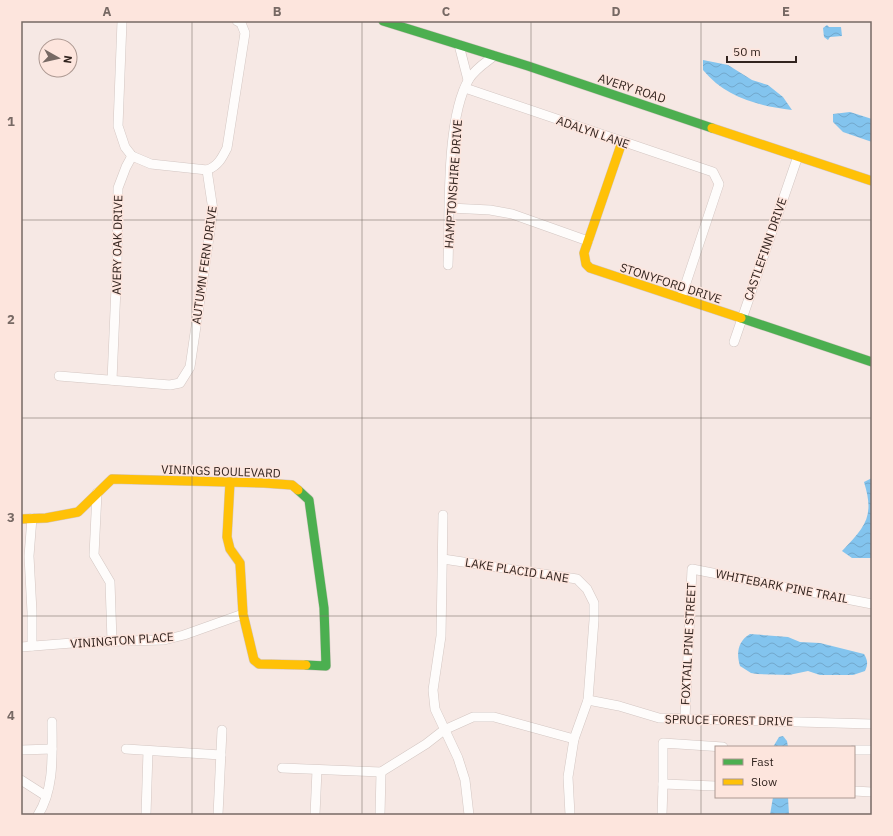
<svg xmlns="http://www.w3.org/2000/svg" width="893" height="836" viewBox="0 0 893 836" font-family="'IBM Plex Sans',sans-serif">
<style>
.water{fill:url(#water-waves)}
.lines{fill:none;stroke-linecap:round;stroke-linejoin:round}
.street-casing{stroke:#d3c6c2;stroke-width:10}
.fast-casing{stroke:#d3c6c2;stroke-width:10}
.slow-casing{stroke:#d3c6c2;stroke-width:10}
.street{stroke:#fefcfb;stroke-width:9}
.fast{stroke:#4caf50;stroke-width:9}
.slow{stroke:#ffc107;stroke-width:9}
.grid{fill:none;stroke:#776964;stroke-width:1;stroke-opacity:0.55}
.labels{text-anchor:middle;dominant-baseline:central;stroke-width:3;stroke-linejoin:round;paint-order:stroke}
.street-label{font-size:12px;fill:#32241f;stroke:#fde5dd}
.neatline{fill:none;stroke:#776964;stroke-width:1.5}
.grid-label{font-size:13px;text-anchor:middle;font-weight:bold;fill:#776964}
</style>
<defs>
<pattern id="water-waves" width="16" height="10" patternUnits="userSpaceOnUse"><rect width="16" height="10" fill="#83c4ee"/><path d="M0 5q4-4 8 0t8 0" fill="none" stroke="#72a8cc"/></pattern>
</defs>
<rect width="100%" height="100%" fill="#f6e8e4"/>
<g class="water">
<polygon points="827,25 829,27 841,27 842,36 830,37 828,40 824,37 823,28"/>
<path d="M 703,60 L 728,65 L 752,80 L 768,85 L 783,97 L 792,110 C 758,106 725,97 703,70 Z"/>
<polygon points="850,112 872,119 872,142 843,132 833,122 833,114"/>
<path d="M 872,478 L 872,558 L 852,558 L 842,551 C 865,527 875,517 864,482 Z"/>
<path d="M 750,634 L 788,637 L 800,642 L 820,643 L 864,654 C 868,661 868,664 865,671 L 853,675 L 820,675 L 808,671 L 789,675 L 757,674 L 751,673 L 740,666 C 736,653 738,641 750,634 Z"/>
<polygon points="783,736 787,741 788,747 773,747 779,737"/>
<polygon points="773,797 788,797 789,815 770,815"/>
</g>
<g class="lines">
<g class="street-casing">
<g id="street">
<polyline points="122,21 118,126 125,147 132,156"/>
<polyline points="459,45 468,80"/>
<polyline points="465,88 713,172 719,184 681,298"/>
<path d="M 132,156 L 151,164 L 207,170 C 218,166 222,158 227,148 L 245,33 L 241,23 L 237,21"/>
<polyline points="450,208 490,210 512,214 588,241"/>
<path d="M 448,265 C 450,217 445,119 469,79 C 475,69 485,63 494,56"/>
<polyline points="734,342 798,156"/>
<polyline points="59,376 170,385 180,383 190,367 213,210 207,170"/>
<polyline points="112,380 117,264 118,188 126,167 132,156"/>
<polyline points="97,493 94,555 110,582 112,641"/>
<polyline points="443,515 441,636 433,690 435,709 458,758 465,780 469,815"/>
<polyline points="443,559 577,579 587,589 594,603 594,620 588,700 574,739 568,777 570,815"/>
<polyline points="32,646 32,612 29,556 32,518"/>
<polyline points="21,647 85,642 164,640 184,635 243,614"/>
<polyline points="588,700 619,706 659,718 872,724"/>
<polyline points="685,718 692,569 872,604"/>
<polyline points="126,749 221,755"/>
<polyline points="21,750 52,749"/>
<polyline points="854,750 872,750"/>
<polyline points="282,768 381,772 426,744 444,730 473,717 494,717 574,739"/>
<polyline points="21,780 46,796"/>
<polyline points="716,786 663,784 663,743 723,747"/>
<polyline points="854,791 872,792"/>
<path d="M 38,815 C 55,788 52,753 52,722"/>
<polyline points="146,815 148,751"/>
<polyline points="218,815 222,730"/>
<polyline points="315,815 317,770"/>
<polyline points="380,815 381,772"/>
<polyline points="662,815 663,784"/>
</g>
</g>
<g class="fast-casing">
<g id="fast">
<polyline points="383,21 528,66 712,128"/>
<polyline points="741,318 872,362"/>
<polyline points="298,490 309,500 324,608 326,666 306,665"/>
</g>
</g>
<g class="slow-casing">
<g id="slow">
<polyline points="712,128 872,181"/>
<polyline points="622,142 584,253 586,264 590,268 741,318"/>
<polyline points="230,482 227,537 230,549 240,563 243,614 254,660 259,664 306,665"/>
<polyline points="21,519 46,518 78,512 112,479 264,483 292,485 298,490"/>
</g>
</g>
<use href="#street" class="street"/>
<use href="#fast" class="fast"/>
<use href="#slow" class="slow"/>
</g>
<path class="grid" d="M 192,21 L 192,815M 362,21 L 362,815M 531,21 L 531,815M 701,21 L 701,815M 21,220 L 872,220M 21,418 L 872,418M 21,616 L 872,616"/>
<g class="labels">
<g class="street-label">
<text transform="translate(632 88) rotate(18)">AVERY ROAD</text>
<text transform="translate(593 132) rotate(19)">ADALYN LANE</text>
<text transform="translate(453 184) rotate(-86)">HAMPTONSHIRE DRIVE</text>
<text transform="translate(117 245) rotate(-89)">AVERY OAK DRIVE</text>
<text transform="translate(765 249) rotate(-71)">CASTLEFINN DRIVE</text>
<text transform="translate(204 265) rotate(-82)">AUTUMN FERN DRIVE</text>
<text transform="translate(671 283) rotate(18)">STONYFORD DRIVE</text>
<text transform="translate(221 471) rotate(2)">VININGS BOULEVARD</text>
<text transform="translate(517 570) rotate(9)">LAKE PLACID LANE</text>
<text transform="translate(782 586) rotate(11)">WHITEBARK PINE TRAIL</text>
<text transform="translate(122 640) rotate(-4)">VININGTON PLACE</text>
<text transform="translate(688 644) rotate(-87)">FOXTAIL PINE STREET</text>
<text transform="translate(729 720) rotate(1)">SPRUCE FOREST DRIVE</text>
</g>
</g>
<rect width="893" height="836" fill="none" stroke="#fde5dd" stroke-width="44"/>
<rect x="715" y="746" width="140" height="52" fill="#fde5dd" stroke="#ac9891"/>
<rect x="723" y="759" width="20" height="6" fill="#4caf50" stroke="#ac9891"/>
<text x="751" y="766" font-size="12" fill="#32241f">Fast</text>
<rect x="723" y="779" width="20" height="6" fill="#ffc107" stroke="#ac9891"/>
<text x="751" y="786" font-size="12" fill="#32241f">Slow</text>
<g transform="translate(58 58) rotate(98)"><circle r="19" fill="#fde5dd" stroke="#ac9891"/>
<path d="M0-3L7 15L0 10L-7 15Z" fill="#776964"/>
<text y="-6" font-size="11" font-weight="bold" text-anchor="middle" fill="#32241f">N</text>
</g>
<path d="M727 56v6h69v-6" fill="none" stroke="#32241f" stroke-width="2"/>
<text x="733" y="56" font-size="12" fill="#32241f" stroke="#fde5dd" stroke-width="3" paint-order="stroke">50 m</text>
<rect x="22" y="22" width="849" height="792" class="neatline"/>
<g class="grid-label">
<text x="107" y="16">A</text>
<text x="277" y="16">B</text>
<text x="446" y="16">C</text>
<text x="616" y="16">D</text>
<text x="786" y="16">E</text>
<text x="11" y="126">1</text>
<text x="11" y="324">2</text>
<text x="11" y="522">3</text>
<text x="11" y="720">4</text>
</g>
</svg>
